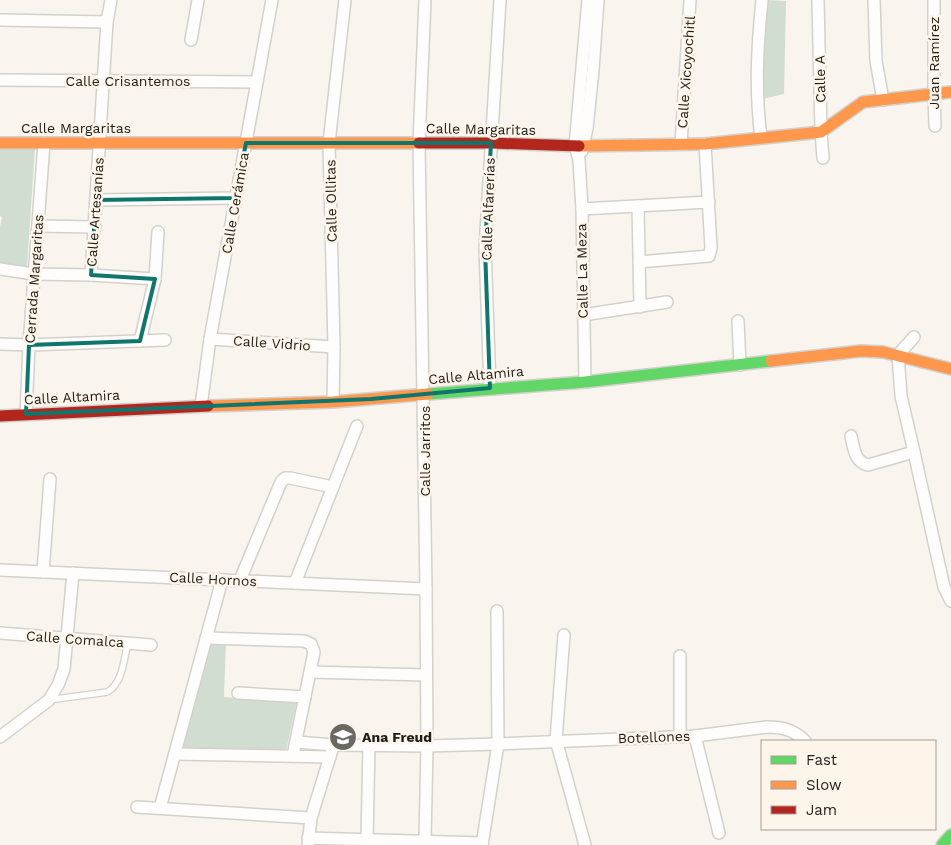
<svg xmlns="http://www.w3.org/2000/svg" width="951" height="845" viewBox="0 0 951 845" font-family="'Work Sans',sans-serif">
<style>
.park{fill:#d2ddd1}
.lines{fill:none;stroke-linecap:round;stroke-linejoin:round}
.lane-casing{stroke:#d3d1cc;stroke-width:8}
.street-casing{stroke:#d3d1cc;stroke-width:14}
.fast-casing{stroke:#d3d1cc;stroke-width:14}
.slow-casing{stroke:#d3d1cc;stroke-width:14}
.jam-casing{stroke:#d3d1cc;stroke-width:14}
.lane{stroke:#fefdfc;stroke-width:5.5}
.street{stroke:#fefdfc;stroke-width:11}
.fast{stroke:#63d668;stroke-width:11}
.slow{stroke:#ff974d;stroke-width:11}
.jam{stroke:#b3261e;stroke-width:11}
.marked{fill:none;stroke:#0f766e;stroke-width:4;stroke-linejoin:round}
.labels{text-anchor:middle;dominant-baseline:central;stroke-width:5;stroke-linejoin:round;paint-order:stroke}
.street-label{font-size:14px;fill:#1f1d19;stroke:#fdf5ea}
.poi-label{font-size:14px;font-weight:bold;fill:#1f1d19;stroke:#fdf5ea;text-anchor:start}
</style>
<rect width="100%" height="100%" fill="#f9f4ee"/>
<g class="park">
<polygon points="766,0 786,1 784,94 759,100"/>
<polygon points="0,148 35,148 27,267 0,264 0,227 2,217 0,216"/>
<polygon points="226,642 224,697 297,701 286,751 182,748 209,643"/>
</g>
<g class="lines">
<g class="lane-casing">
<path id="lane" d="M 49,700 L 107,692 C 123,684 124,658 128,642"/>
</g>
<g class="street-casing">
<g id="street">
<polyline points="818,0 821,132 823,158"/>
<polyline points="874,0 876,61 883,100"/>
<polyline points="934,0 934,94 935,126"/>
<polyline points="0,20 107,22"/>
<polyline points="191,40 198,0"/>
<polyline points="0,80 257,82"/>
<path d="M 761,138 C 755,90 757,49 762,0"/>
<polyline points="681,144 690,0"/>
<polyline points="582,151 587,128 593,70 598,0"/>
<polyline points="96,200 235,198"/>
<polyline points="638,206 640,307"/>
<polyline points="582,209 709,202"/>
<polyline points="38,226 95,227"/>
<polyline points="639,262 709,256 711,248 705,144"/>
<polyline points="0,269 34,274 91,275 155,279"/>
<polyline points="91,275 107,22 111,0"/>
<polyline points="583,315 667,302"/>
<polyline points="738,321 740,365"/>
<polyline points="914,337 898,355 901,396 914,452 944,587 951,601"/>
<polyline points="210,339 334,347"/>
<polyline points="140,341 155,279 158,232"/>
<polyline points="0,344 29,345 165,340"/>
<polyline points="585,382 582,209 579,160 575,146 588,0"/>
<polyline points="490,388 485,248 500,0"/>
<polyline points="333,402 334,347 329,143 345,0"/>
<polyline points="201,406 210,339 272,0"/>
<polyline points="26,414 29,345 44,143"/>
<path d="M 851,436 C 854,448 854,461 868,465 L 914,452"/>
<polyline points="0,570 426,589"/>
<polyline points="43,572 50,479"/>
<polyline points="240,580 281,482 285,478 290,478 333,487"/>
<polyline points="295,583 357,426"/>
<polyline points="0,633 151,645"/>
<polyline points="564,635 556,740 585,845"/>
<polyline points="206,638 304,641 311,644 314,652 293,755"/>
<polyline points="680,656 680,737"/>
<polyline points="310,672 426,675"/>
<polyline points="238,693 305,697"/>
<polyline points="695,736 719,833"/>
<polyline points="0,737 49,700 58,685 64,669 73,573"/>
<path d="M 296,742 L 334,745 L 427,746 L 498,744 L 695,736 L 767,727 C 783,727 794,730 805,741"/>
<polyline points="175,754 330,757"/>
<polyline points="137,807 311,818"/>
<polyline points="160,808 222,580"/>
<polyline points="308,838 482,843"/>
<polyline points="367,840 369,745"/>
<polyline points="425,841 427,746 426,589 419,143 425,0"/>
<polyline points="308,845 311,818 332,750"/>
<polyline points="482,845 498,744 497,611"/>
</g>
</g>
<g class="fast-casing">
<g id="fast">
<polyline points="428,394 585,382 771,361"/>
<polyline points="942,845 951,835"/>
</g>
</g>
<g class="slow-casing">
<g id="slow">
<polyline points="0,143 419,143"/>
<polyline points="579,146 705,144 821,132 863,102 951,92"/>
<polyline points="771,361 861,351 883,352 951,369"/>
<polyline points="208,406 333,402 428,394"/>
</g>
</g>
<g class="jam-casing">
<g id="jam">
<polyline points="419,143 491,143 579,146"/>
<polyline points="0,416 208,406"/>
</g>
</g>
<use href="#lane" class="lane"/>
<use href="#street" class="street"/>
<use href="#fast" class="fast"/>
<use href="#slow" class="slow"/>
<use href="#jam" class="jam"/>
</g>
<path class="marked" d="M 246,143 L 491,143 L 485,248 L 490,388 L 371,399 L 26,414 L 29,345 L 140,341 L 155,279 L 91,275 L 96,200 L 235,198 Z"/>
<defs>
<g id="school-disc" transform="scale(1.4375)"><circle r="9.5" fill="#6b6864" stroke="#fdf5ea"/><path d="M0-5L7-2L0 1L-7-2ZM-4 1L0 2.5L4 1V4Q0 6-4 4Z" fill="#fff"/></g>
</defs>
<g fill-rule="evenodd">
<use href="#school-disc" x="343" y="737"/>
</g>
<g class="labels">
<g class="street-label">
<text transform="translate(934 63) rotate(-90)">Juan Ramírez</text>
<text transform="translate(686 72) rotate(-86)">Calle Xicoyochitl</text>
<text transform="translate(820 79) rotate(-91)">Calle A</text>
<text x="128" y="81">Calle Crisantemos</text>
<text x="76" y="128">Calle Margaritas</text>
<text transform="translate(481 129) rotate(1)">Calle Margaritas</text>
<text transform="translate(331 201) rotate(-91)">Calle Ollitas</text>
<text transform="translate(235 203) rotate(-80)">Calle Cerámica</text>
<text transform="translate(488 209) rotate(-88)">Calle Alfarerías</text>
<text transform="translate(95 212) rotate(-86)">Calle Artesanías</text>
<text transform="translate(582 271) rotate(-91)">Calle La Meza</text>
<text transform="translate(34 279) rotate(-86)">Cerrada Margaritas</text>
<text transform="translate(272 343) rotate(4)">Calle Vidrio</text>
<text transform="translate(476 375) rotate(-5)">Calle Altamira</text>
<text transform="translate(72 397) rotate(-3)">Calle Altamira</text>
<text transform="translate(425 451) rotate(-90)">Calle Jarritos</text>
<text transform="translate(213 579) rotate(3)">Calle Hornos</text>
<text transform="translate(75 639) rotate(4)">Calle Comalca</text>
<text transform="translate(654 737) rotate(-2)">Botellones</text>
</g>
<g class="poi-label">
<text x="362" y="737">Ana Freud</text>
</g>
</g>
<rect x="761" y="740" width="175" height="90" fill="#fdf5ea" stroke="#a49f96"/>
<rect x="771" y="756" width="25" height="8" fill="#63d668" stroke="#a49f96"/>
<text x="806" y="765" font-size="15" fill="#1f1d19">Fast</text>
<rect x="771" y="781" width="25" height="8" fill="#ff974d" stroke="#a49f96"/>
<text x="806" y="790" font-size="15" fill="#1f1d19">Slow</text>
<rect x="771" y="806" width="25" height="8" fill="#b3261e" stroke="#a49f96"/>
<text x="806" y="815" font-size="15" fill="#1f1d19">Jam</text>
</svg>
